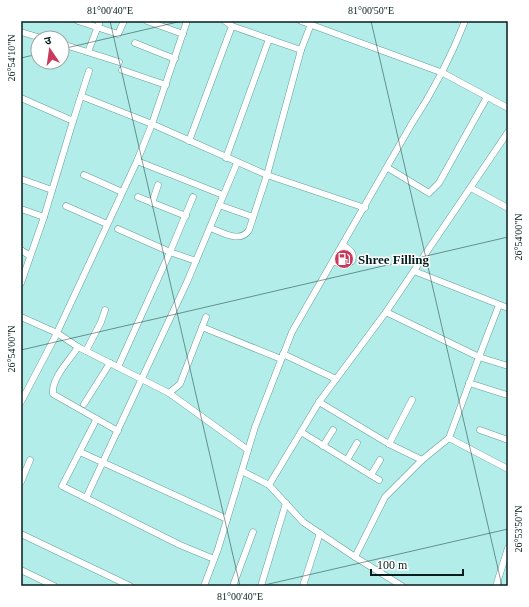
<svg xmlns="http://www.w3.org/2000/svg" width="529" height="607" viewBox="0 0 529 607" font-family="'Times New Roman','Noto Sans Devanagari',serif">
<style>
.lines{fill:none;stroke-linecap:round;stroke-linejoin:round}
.minor-casing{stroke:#659e9b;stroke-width:7}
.minor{stroke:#fff;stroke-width:6}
.ticks{fill:none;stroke:#061e1d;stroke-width:1;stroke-opacity:0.45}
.labels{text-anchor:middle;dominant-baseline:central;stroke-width:3;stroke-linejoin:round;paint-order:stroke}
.poi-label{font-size:13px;font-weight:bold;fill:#061e1d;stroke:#fff;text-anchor:start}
.neatline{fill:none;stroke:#061e1d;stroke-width:1.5}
.ticks-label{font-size:10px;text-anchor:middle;fill:#061e1d}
</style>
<rect width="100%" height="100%" fill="#b2ede9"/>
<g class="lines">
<g class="minor-casing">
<g id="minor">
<polyline points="78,21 118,34 124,21"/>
<polyline points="147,21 183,34"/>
<polyline points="187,21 152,124 267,175 365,208"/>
<polyline points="225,21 232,26 269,39"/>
<polyline points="301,21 443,73 508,108"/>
<polyline points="21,32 41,38"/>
<polyline points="135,43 175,59"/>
<polyline points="62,44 119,62"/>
<polyline points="88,52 100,21"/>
<polyline points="122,70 166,85"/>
<polyline points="21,98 73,121 44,217 21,283"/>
<polyline points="73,121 89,71"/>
<polyline points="189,141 232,26"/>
<polyline points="226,158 269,39 301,50"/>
<polyline points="137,161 223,195"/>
<polyline points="388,168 429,193 439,183 487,97"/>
<polyline points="84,175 122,192"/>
<polyline points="21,179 52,190"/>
<polyline points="471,188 508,208"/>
<polyline points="138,197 186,216"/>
<polyline points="193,197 170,252 196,261"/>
<polyline points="152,203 158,185"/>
<polyline points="219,205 253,217"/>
<polyline points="66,206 107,224"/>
<polyline points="21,209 44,217"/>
<path d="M 210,228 C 222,232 240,244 249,230 L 267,175 L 301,50 L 311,24"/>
<polyline points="118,229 170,252 118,367"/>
<polyline points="21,250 30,256"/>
<path d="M 333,262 L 346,264 L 352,261 C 355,253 350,250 343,245"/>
<polyline points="414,271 508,308"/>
<polyline points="499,305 479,357 508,366"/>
<polyline points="386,312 479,357 449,438 508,469"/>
<polyline points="21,317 57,333 78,347 169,393 248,450"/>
<polyline points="202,327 281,359"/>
<path d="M 78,347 C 70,360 51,378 53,394 L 118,431"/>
<polyline points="86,351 101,322 105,310"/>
<polyline points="283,354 336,379"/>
<polyline points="469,383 507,395"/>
<polyline points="169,393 180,384 206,317"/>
<polyline points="21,402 55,337 137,161 152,124 81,96"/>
<polyline points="319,402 389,444 422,460"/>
<polyline points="84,404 110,363"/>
<polyline points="96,420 62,486 180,545 214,559"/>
<polyline points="480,430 508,440"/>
<polyline points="301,432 379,480"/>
<polyline points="389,444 412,400"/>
<polyline points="323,446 333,430"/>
<polyline points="80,452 227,519"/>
<polyline points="347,460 357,443"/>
<polyline points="242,471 269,485 303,522 355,557 385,497 422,460 449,438"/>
<polyline points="371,475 380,460"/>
<polyline points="21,482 30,460"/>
<polyline points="269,485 319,402 386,312 508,132"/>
<polyline points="86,498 187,282 237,163"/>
<polyline points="21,534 130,586"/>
<polyline points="355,557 402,586"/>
<polyline points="21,570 54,586"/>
<path d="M 204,586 L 218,549 L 255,427 L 292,332 L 411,125 C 434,90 450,60 465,21"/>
<polyline points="233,586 253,532"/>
<polyline points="261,586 286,503"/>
<polyline points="303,586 320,533"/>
<polyline points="496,586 508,548"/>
</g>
</g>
<use href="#minor" class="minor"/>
</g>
<path class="ticks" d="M 110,21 L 240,586M 371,21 L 502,586M 62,49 L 182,21M 21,58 L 38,54M 21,350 L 508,237M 260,586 L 508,529"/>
<defs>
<g id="fuel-disc" transform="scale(1)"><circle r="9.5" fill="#c9395b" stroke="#fff"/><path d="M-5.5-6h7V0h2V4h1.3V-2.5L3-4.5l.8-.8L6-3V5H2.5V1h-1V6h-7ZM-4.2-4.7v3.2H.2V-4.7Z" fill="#fff"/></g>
</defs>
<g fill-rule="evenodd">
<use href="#fuel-disc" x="344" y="259"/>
</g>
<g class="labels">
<g class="poi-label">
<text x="358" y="259">Shree Filling</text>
</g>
</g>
<rect width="529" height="607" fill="none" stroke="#ffffff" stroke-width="44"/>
<g transform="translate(50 50) rotate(347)"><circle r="19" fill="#ffffff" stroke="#9ba5a5"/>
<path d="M0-3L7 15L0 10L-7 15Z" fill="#c9395b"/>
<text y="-6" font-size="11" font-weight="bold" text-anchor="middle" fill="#061e1d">उ</text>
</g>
<path d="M371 569v6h92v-6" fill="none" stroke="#061e1d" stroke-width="2"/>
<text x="377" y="569" font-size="12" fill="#061e1d" stroke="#ffffff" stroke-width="3" paint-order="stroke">100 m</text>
<rect x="22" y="22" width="485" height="563" class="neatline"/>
<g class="ticks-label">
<text x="110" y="14">81°00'40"E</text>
<text x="371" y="14">81°00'50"E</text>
<text transform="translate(11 58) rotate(-90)" y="4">26°54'10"N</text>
<text transform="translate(518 237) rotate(-90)" y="4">26°54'00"N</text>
<text transform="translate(11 349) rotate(-90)" y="4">26°54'00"N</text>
<text transform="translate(518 529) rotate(-90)" y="4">26°53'50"N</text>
<text x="240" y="600">81°00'40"E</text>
</g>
</svg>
